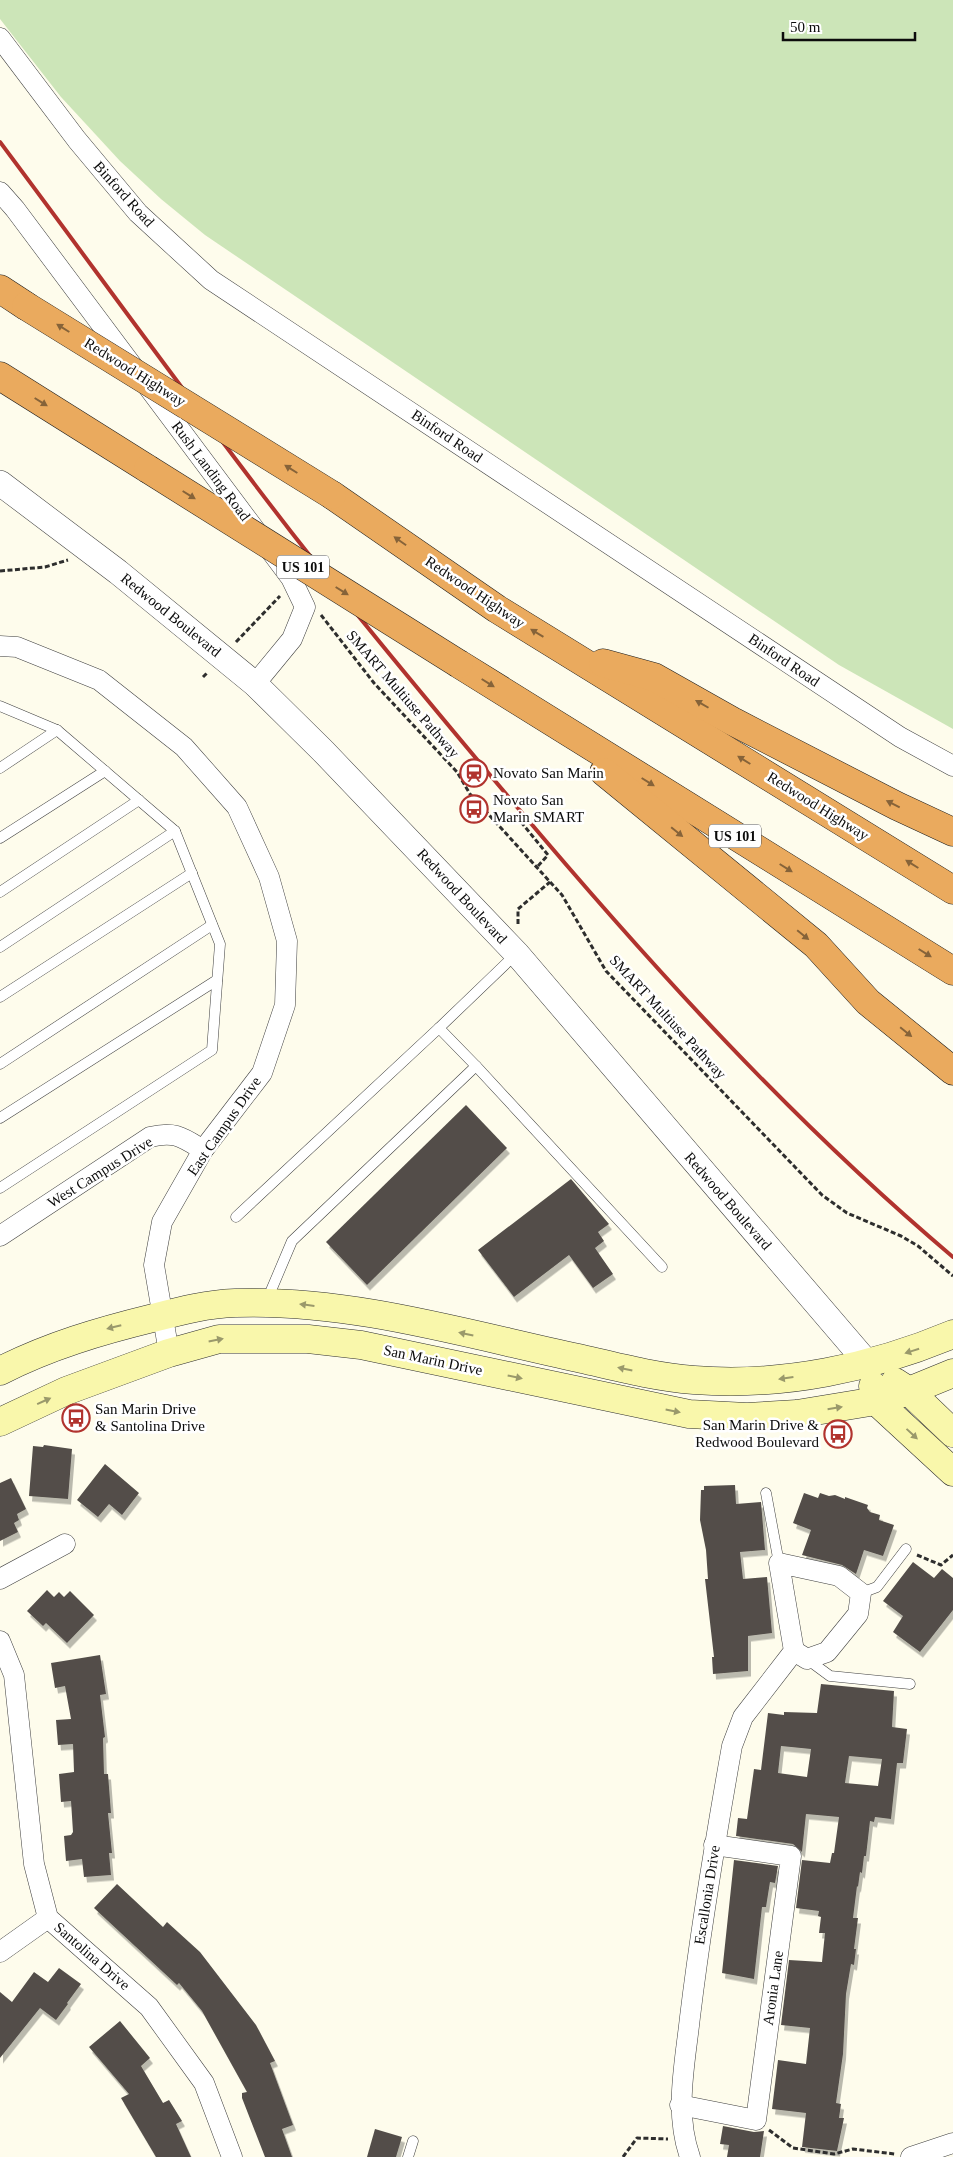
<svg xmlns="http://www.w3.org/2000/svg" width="953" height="2157" viewBox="0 0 953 2157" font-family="Georgia,serif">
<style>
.green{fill:#cce5b8}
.building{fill:#534e49;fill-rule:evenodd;filter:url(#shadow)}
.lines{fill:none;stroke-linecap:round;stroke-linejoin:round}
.service-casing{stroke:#3f3f3f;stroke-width:11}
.minor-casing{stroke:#3f3f3f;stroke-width:21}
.tertiary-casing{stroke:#3f3f3f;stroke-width:26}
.secondary-casing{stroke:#2e2e2e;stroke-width:29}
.motorway-casing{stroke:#1d1d1d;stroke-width:29}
.path{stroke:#2e2e2e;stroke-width:3;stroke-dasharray:5 2.5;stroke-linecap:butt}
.service{stroke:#fff;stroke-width:10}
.minor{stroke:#fff;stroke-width:20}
.tertiary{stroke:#fff;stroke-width:25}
.secondary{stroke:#f9f7ab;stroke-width:28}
.motorway{stroke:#eaaa5e;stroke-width:28}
.rail{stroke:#b1332e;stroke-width:4}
.motorway-bridge-casing{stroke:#1d1d1d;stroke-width:29;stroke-linecap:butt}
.motorway-bridge{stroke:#eaaa5e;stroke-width:28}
.oneway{fill:#866339}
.oneway2{fill:#9a996b}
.labels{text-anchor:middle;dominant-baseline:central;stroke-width:5;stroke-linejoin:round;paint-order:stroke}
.shield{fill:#fff;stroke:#555;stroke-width:1}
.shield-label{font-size:14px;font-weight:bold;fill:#0c0c0c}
.street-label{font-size:15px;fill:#0c0c0c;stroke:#fff}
.poi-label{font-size:15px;fill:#0c0c0c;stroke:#fff;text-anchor:start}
</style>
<defs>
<filter id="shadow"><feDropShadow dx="3" dy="5.5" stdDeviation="0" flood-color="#0004"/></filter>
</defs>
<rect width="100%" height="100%" fill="#fefcec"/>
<polygon class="green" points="0,0 953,0 953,729 839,665 205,235 161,199 120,161 61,97 0,19"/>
<g class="building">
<polygon points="466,1105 507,1148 367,1285 326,1242"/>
<polygon points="571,1179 609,1224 598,1232 604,1241 595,1248 613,1274 593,1288 569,1255 514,1297 478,1250"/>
<polygon points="44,1445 72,1449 68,1499 29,1496 33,1446 43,1447"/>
<polygon points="105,1464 139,1493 122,1515 109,1504 98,1517 77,1500"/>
<polygon points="11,1478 26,1509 17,1514 19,1520 14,1523 18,1532 0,1541 0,1483"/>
<polygon points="735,1485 736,1504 761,1502 765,1550 740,1552 743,1579 767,1577 772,1633 748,1636 748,1671 713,1674 712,1657 714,1657 705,1579 708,1579 706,1550 700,1520 701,1490 704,1490 704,1486"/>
<polygon points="804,1493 818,1498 820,1493 829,1496 835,1495 845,1499 845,1497 868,1505 867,1508 870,1512 880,1515 879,1520 894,1525 883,1556 864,1550 856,1574 842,1565 802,1555 811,1530 793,1523"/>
<polygon points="913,1562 934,1578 942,1569 953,1578 953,1610 920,1652 893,1632 903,1616 883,1601"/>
<polygon points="47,1590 54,1597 59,1592 64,1597 70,1591 94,1615 67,1643 46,1623 43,1626 27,1611"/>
<polygon points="100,1655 106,1694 100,1695 105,1737 103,1738 104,1774 108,1774 111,1813 108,1813 112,1853 109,1853 111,1875 84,1877 82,1859 66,1861 64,1836 71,1835 73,1832 71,1801 61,1802 59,1774 74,1772 73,1744 58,1745 56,1720 71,1719 65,1686 55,1688 51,1663"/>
<path d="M 821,1684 L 894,1691 L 892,1727 L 907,1729 L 903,1763 L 897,1763 L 891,1819 L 875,1817 L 874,1822 L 870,1821 L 866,1856 L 864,1856 L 862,1873 L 860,1872 L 858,1887 L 857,1886 L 853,1918 L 858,1918 L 854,1949 L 856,1949 L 854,1965 L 851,1964 L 846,1994 L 843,2054 L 836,2103 L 841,2104 L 839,2118 L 844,2118 L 837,2151 L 802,2147 L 806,2113 L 772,2109 L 778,2060 L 806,2064 L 810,2028 L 781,2025 L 789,1960 L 822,1962 L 825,1933 L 819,1933 L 821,1917 L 818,1916 L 819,1911 L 796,1908 L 802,1860 L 830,1863 L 832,1853 L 834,1853 L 839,1817 L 806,1814 L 802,1852 L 793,1844 L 736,1836 L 738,1818 L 747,1819 L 754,1769 L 761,1770 L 768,1713 L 784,1715 L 784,1712 L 817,1713 ZM 781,1746 L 811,1749 L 807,1777 L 778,1773 ZM 849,1756 L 882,1759 L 878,1786 L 845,1783 Z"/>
<polygon points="734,1860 778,1866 775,1883 770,1882 766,1907 762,1907 754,1979 722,1973"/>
<polygon points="117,1884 163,1927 167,1922 200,1952 256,2025 275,2061 270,2063 293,2125 282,2129 292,2157 265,2157 242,2098 242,2093 247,2092 202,2011 179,1983 177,1985 94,1908"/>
<polygon points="59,1968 81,1984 67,2003 68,2004 56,2020 40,2008 0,2058 0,1992 12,2002 34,1972 48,1982"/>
<polygon points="120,2021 150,2058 141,2066 163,2103 169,2100 182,2121 176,2124 191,2157 156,2157 121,2098 129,2094 89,2047"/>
<polygon points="723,2126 754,2132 764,2131 760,2157 727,2157 729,2145 720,2144"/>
<polygon points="375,2129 402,2137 396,2157 367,2157"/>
</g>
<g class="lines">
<g class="service-casing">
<g id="service">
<polyline points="0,706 57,730 175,831 220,944 212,1050 0,1188"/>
<polyline points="0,768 57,730"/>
<polyline points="0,838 105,771"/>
<polyline points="0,892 139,800"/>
<polyline points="0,947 175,831"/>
<polyline points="0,997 192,873"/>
<polyline points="439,1028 516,954"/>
<polyline points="0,1064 212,925"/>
<polyline points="476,1066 662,1267"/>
<polyline points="0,1118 217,980"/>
<polyline points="236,1217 439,1028 476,1066 292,1241 267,1300"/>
<polyline points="766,1493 779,1563"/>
<polyline points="861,1593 877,1587 906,1549"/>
<polyline points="807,1659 830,1676 910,1684"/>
<polyline points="408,2157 413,2141"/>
</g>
</g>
<g class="minor-casing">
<g id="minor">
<polyline points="0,38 77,140 138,213 211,280 900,737 953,766"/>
<polyline points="0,192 15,209 291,578 305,607 292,639 255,684"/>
<polyline points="0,646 17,647 99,680 184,747 237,807 269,877 287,941 285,1005 262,1073 203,1150 162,1222 154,1265 169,1353"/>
<path d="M 0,1236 L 150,1137 C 175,1131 182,1137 203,1150"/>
<polyline points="0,1579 65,1544"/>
<polyline points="0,1641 14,1675 34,1864 48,1918 149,2007 204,2083 232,2157"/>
<polyline points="0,1952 48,1918"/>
<polyline points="680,2105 756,2120 791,1856 714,1845"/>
<path d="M 690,2157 C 674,2112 685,2064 690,2017 C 701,1926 716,1836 732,1746 L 743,1717 L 794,1651 L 779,1563 L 839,1576 L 861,1593 L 858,1614 L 827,1652 L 807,1659 L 794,1651"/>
<polyline points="911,2157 953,2143"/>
</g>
</g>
<g class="tertiary-casing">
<polyline id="tertiary" points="0,483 118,572 255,684 323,751 517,954 869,1365"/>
</g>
<g class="secondary-casing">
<g id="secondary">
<path d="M 0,1371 C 49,1346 100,1331 153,1318 C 180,1311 206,1304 235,1303 C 351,1299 466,1334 578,1358 C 617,1367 655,1377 694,1380 C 782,1387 872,1368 953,1334"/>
<polyline points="895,1382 909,1391 953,1433"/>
<polyline points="873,1386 876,1401 953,1472"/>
<polyline points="0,1422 66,1391 169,1353 219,1339 308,1339 361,1345 689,1414 747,1417 797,1414 876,1401 909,1391 953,1373"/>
</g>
</g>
<g class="motorway-casing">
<g id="motorway">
<polyline points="0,289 26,306"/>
<polyline points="0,376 148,469"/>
<polyline points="332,495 497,609 953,890"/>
<polyline points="603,663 654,677 732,721 897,806 953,832"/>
<polyline points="459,664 953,971"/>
<polyline points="604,772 816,945 868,1002 953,1071"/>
</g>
</g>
<g class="path">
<polyline points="0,571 45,567 68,560"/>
<polyline points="321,615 374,683 457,772 470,794 562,895 606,971 822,1195 847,1213 901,1236 918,1246 953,1276"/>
<polyline points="236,642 280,596"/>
<polyline points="203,677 208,672"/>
<polyline points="521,822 548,855 537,867"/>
<polyline points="518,924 518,909 550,882"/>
<polyline points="917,1555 941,1565 953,1555"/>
<polyline points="769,2130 793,2148 834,2154 853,2149 895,2154"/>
<polyline points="623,2157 637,2138 668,2139"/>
</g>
<use href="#service" class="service"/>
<use href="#minor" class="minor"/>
<use href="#tertiary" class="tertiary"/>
<use href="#secondary" class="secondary"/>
<use href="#motorway" class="motorway"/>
<path class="rail" d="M 0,142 C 97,272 192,404 292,533 C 365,626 441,717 517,807 C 652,967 793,1122 953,1257"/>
<g class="motorway-bridge-casing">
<g id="motorway-bridge">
<polyline points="26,306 332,495"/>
<polyline points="148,469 459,664"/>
</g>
</g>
<use href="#motorway-bridge" class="motorway-bridge"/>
</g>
<defs><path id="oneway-solid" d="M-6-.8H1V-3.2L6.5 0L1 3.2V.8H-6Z" transform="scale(1.25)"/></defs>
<g class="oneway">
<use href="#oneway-solid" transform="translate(63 328) rotate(-148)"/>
<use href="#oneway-solid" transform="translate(41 402) rotate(32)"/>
<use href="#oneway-solid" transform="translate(291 469) rotate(-148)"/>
<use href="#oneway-solid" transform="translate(189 495) rotate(32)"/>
<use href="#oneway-solid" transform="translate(400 541) rotate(-145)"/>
<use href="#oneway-solid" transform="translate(342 591) rotate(32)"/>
<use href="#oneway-solid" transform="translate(537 633) rotate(-149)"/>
<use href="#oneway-solid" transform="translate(488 683) rotate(32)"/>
<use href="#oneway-solid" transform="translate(702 704) rotate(-150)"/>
<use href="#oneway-solid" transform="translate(744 760) rotate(-148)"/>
<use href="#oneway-solid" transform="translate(648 782) rotate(32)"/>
<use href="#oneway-solid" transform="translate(893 804) rotate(-153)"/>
<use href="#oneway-solid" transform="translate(677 832) rotate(39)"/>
<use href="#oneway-solid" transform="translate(912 864) rotate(-148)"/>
<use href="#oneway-solid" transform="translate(786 868) rotate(32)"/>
<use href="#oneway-solid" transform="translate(803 935) rotate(39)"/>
<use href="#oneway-solid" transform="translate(925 953) rotate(32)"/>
<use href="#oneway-solid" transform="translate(906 1032) rotate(39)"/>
</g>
<g class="oneway2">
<use href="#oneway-solid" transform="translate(307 1305) rotate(-173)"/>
<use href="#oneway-solid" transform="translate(114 1327) rotate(166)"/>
<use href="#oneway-solid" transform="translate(466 1334) rotate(-168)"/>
<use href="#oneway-solid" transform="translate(216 1340) rotate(-11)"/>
<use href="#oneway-solid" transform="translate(912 1351) rotate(162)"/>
<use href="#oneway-solid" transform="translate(625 1369) rotate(-168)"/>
<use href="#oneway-solid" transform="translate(515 1377) rotate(12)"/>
<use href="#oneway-solid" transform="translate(786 1378) rotate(172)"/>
<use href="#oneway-solid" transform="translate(44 1401) rotate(-24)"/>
<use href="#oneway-solid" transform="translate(835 1408) rotate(-9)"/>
<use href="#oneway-solid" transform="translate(673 1411) rotate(11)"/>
<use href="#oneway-solid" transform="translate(912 1434) rotate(43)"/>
</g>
<defs>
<g id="station-ring" transform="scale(1.4375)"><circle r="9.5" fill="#fff" stroke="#b1332e" stroke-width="1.5"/><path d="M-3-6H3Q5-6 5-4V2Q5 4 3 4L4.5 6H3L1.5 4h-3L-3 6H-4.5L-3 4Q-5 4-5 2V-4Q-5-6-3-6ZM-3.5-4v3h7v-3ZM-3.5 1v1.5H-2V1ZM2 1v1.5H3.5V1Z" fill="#b1332e"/></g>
<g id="bus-ring" transform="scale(1.4375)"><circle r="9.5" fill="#fff" stroke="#b1332e" stroke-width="1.5"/><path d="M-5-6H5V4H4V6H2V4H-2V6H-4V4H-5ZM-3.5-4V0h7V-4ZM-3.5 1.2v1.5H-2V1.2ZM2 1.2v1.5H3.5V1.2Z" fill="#b1332e"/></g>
</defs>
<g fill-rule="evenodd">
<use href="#station-ring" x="474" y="773"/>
<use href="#bus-ring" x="474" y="809"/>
<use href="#bus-ring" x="76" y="1418"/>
<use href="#bus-ring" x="838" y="1434"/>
</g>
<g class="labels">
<g class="shield">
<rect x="277" y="555.5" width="52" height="23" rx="4"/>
<rect x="709" y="824.5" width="52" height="23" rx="4"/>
</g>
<g class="shield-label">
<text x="303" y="567">US 101</text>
<text x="735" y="836">US 101</text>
</g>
<g class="street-label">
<text transform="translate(124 194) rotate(48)">Binford Road</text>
<text transform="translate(135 372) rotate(32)">Redwood Highway</text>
<text transform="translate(447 436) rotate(34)">Binford Road</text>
<text transform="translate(211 471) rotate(53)">Rush Landing Road</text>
<text transform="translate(475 592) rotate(34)">Redwood Highway</text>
<text transform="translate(171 615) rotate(39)">Redwood Boulevard</text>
<text transform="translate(784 660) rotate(34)">Binford Road</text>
<text transform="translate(403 694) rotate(49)">SMART Multiuse Pathway</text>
<text transform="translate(818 806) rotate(32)">Redwood Highway</text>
<text transform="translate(462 896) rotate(47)">Redwood Boulevard</text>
<text transform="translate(668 1017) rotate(47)">SMART Multiuse Pathway</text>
<text transform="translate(224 1126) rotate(-55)">East Campus Drive</text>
<text transform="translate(100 1172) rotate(-32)">West Campus Drive</text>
<text transform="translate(728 1201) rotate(49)">Redwood Boulevard</text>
<text transform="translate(433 1360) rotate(12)">San Marin Drive</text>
<text transform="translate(707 1895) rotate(-81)">Escallonia Drive</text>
<text transform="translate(92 1956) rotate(41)">Santolina Drive</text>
<text transform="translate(773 1988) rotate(-82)">Aronia Lane</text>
</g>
<g class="poi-label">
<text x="493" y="773">Novato San Marin</text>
<text x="493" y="800">Novato San<tspan x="493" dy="17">Marin SMART</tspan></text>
<text x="95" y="1409">San Marin Drive<tspan x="95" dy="17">&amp; Santolina Drive</tspan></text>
<text x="819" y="1425" text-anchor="end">San Marin Drive &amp;<tspan x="819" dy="17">Redwood Boulevard</tspan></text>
</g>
</g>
<path d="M783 32v8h132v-8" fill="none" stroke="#0c0c0c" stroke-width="2.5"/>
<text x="790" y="32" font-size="15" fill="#0c0c0c" stroke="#ffffff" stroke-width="4" paint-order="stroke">50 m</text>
</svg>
